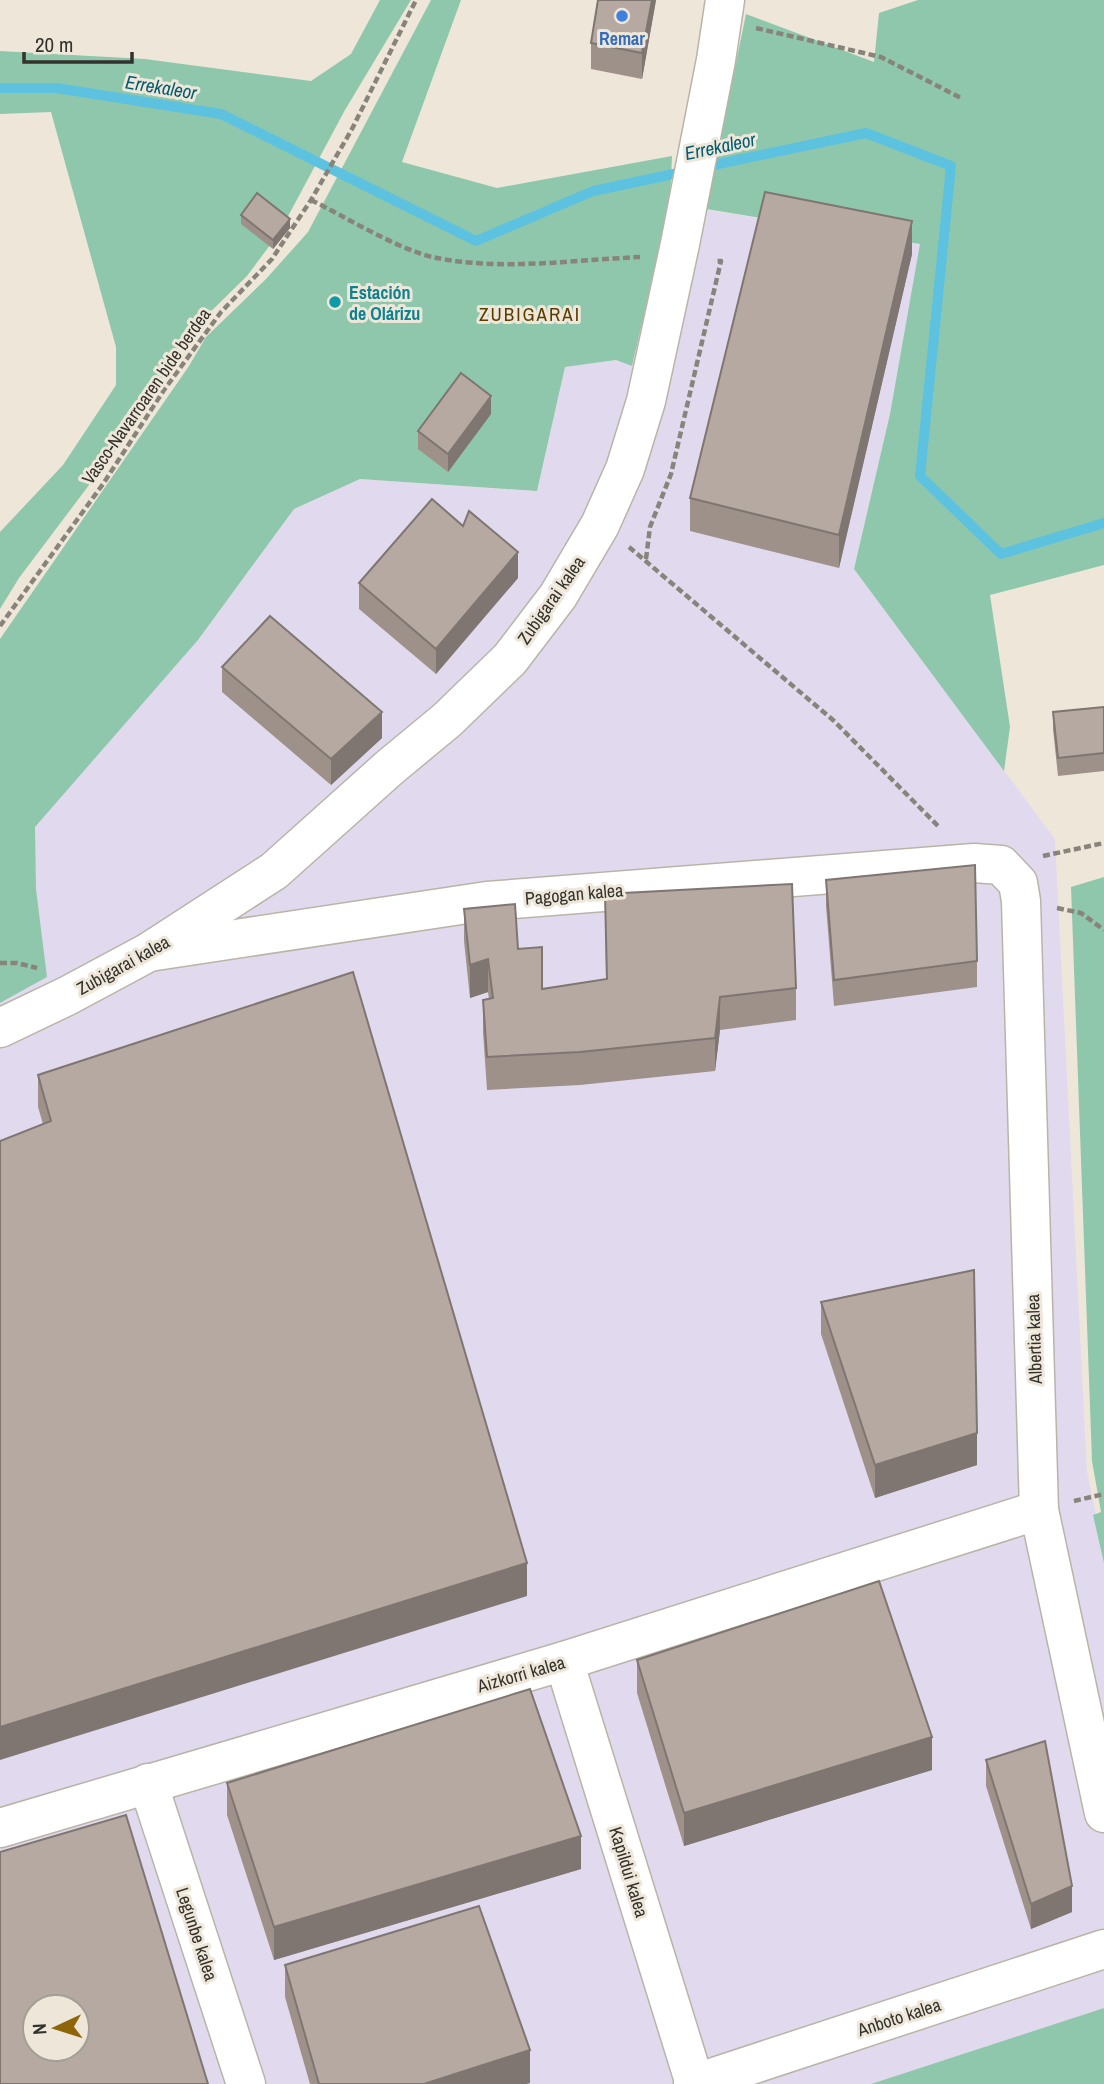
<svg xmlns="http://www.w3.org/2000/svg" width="1104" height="2084" viewBox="0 0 1104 2084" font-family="'Archivo Narrow',sans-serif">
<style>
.industrial{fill:#e1daef;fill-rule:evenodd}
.green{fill:#8fc7ac}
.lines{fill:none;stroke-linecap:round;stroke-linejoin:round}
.stream{stroke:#5dc2df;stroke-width:10}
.minor-casing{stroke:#bab4a7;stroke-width:41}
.major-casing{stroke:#bab4a7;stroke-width:41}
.path{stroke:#88847b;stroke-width:4.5;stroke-dasharray:7 3.5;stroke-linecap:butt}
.minor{stroke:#fff;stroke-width:38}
.major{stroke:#fff;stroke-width:38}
.wall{fill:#9d918a}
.shaded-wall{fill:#7f7671}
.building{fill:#b6a9a1;stroke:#7f7671;stroke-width:2;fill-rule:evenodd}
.shop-dot{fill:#3f7fe0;stroke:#eee7d9;stroke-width:2.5}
.culture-dot{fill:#0f9aa8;stroke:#eee7d9;stroke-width:2.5}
.labels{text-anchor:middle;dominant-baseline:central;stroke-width:6;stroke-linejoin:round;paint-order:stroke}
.shop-label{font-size:18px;font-weight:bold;fill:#366cbe;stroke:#eee7d9}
.culture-label{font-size:18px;font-weight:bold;fill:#0d838f;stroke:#eee7d9;text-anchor:start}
.street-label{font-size:18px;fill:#34322d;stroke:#eee7d9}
.water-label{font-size:19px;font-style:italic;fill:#035d71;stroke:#eee7d9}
.neighbourhood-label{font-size:19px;letter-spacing:2px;fill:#5a3e00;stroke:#eee7d9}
</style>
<rect width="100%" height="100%" fill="#eee7d9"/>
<path class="industrial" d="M 670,204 L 921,244 L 890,414 L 854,569 L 1055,839 L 1087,1472 L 1104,1552 L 1104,2008 L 871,2084 L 0,2084 L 0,1003 L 47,977 L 36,889 L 34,827 L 198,640 L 294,509 L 360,479 L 537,491 L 565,367 L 616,360 L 632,366 ZM 35,2007 L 77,2007 L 77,2049 L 35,2049 Z"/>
<g class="green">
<polygon points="380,0 411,0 345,110 279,233 247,276 195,327 132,428 19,578 0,609 0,532 63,465 116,385 116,347 51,112 0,114 0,51 145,59 311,81 351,54"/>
<polygon points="431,0 461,0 402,162 497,188 672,156 670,204 632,366 616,360 565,367 537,491 360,479 294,509 198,640 35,827 36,889 47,977 0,1003 0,639 189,366 206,337 266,279 308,232"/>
<polygon points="918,0 1104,0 1104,565 990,595 1010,727 1004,771 854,569 890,414 920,244 706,209 746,14 874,62 879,13"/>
<polygon points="1104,877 1104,1563 1093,1515 1101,1512 1092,1461 1071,887"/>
<polygon points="1104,2008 1104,2084 871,2084"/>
</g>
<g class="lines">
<g class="stream">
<polyline points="0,88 56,88 221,114 476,241 593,191 688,171"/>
<polyline points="704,167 866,133 951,166 920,476 1001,554 1104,523"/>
</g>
<g class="minor-casing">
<g id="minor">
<polyline points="149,952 487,901 974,863 1001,865 1018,883 1021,901 1039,1510 1104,1813"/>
<polyline points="564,1661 695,2084"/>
<polyline points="148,1783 246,2084"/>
<polyline points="0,1828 564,1661 1039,1510"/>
<polyline points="693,2084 1104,1949"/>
</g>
</g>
<g class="major-casing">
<polyline id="major" points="0,1028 67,996 149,952 274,871 389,768 447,720 510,659 558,596 600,525 625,469 646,401 680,244 716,60 725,0"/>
</g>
<g class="path">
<polyline points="756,28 881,57 963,99"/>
<path d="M 311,200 C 346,217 400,251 437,258 C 503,271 573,260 640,257"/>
<polyline points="629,547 833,720 939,827"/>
<polyline points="646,559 650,527 671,474 721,261 714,261"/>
<polyline points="0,626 103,484 164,390 221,312 272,259 311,200 352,129 416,0"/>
<polyline points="1043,856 1104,843"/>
<polyline points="1057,908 1081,913 1104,930"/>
<polyline points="0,963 17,963 37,968"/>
<polyline points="1074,1501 1104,1494"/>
</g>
<use href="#minor" class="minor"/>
<use href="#major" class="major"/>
</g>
<g class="wall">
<polygon points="656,0 642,79 591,69 591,43"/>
<polygon points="241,215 290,228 273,249 241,224"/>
<polygon points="912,254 839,568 690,531 690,498"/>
<polygon points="491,414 448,472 418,449 418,431"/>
<polygon points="518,578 436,674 359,609 359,583"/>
<polygon points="222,667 382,738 331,785 222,692"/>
<polygon points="1104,707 1104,771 1058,776 1053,729 1053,712"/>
<polygon points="826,880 977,961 977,987 834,1006 826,906"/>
<polygon points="605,894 796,988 796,1020 720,1030 715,1071 580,1085 487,1090 483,1032 483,1000 489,999 488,992 470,998 464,941 464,909 518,949 542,989 606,979"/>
<polygon points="38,1075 527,1596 43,1124 38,1107"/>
<polygon points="821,1302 977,1465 875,1498 821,1334"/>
<polygon points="637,1660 932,1770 684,1846 637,1693"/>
<polygon points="986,1760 1072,1912 1031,1929 986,1786"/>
<polygon points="227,1783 581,1869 274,1960 227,1815"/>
<polygon points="285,1965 530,2083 526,2084 310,2084 285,1997"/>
</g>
<g class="shaded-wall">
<polygon points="652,0 656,0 642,79 642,53"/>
<polygon points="290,219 290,228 273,249 273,240"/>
<polygon points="912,221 912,254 839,568 839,535"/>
<polygon points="491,396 491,414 448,472 448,454"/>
<polygon points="518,552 518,578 436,674 436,649"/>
<polygon points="382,712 382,738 331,785 331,759"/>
<polygon points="488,959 488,992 470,998 470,965"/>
<polygon points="720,997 720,1030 715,1071 715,1038"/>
<polygon points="977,1433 977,1465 875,1498 875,1465"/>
<polygon points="527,1563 527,1596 0,1760 0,1727"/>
<polygon points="932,1737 932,1770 684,1846 684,1813"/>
<polygon points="581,1836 581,1869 274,1960 274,1927"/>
<polygon points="1072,1886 1072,1912 1031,1929 1031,1904"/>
<polygon points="530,2050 530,2083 526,2084 424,2084"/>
</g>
<g class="building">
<polygon points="598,0 652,0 642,53 591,43"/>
<polygon points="765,192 912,221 839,535 690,498"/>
<polygon points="257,193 290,219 273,240 241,215"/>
<polygon points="461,373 491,396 448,454 418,431"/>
<polygon points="432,499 463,526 469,511 518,552 436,649 359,583"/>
<polygon points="270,616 382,712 331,759 222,667"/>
<polygon points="1104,707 1104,753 1058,758 1053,712"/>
<polygon points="975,865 977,961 834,980 826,880"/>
<polygon points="792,884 796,988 720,997 715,1038 580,1052 487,1057 483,1000 493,998 488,959 470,965 464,909 515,904 518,949 542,947 542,989 607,979 605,894"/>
<polygon points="353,972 527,1563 0,1727 0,1141 51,1121 38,1075"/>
<polygon points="974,1270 977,1433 875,1465 821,1302"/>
<polygon points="879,1581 932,1737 684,1813 637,1660"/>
<polygon points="530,1689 581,1836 274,1927 227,1783"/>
<polygon points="1045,1741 1072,1886 1031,1904 986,1760"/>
<path d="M 126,1815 L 208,2084 L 0,2084 L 0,1852 ZM 35,2007 L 77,2007 L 77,2049 L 35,2049 Z"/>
<polygon points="479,1906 530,2050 424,2084 319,2084 285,1965"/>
</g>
<circle class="shop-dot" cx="622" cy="16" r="7"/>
<circle class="culture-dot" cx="335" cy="302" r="7"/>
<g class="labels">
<g class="shop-label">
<text x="622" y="38">Remar</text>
</g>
<g class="culture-label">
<text x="349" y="292">Estación<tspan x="349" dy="21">de Olárizu</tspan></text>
</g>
<g class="street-label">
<text transform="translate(146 396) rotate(-55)">Vasco-Navarroaren bide berdea</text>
<text transform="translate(551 600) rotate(-55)">Zubigarai kalea</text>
<text transform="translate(574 894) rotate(-5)">Pagogan kalea</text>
<text transform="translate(123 965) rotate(-29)">Zubigarai kalea</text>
<text transform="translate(1034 1339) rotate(-92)">Albertia kalea</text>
<text transform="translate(521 1674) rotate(-16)">Aizkorri kalea</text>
<text transform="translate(629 1872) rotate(73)">Kapildui kalea</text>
<text transform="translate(197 1934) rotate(72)">Legunbe kalea</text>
<text transform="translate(899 2017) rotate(-18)">Anboto kalea</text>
</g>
<g class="water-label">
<text transform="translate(161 87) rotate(9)">Errekaleor</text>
<text transform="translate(720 146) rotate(-12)">Errekaleor</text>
</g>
<g class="neighbourhood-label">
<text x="530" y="314">ZUBIGARAI</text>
</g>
</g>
<g transform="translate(56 2028) rotate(266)"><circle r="33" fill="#eee7d9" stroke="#a49f94" stroke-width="2"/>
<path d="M0-5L12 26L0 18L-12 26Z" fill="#8e6509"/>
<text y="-10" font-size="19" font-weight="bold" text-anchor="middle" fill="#34322d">N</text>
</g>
<path d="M24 52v10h108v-10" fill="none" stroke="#34322d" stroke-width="3.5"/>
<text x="35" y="52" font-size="21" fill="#34322d" stroke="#eee7d9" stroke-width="5" paint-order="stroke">20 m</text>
</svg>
